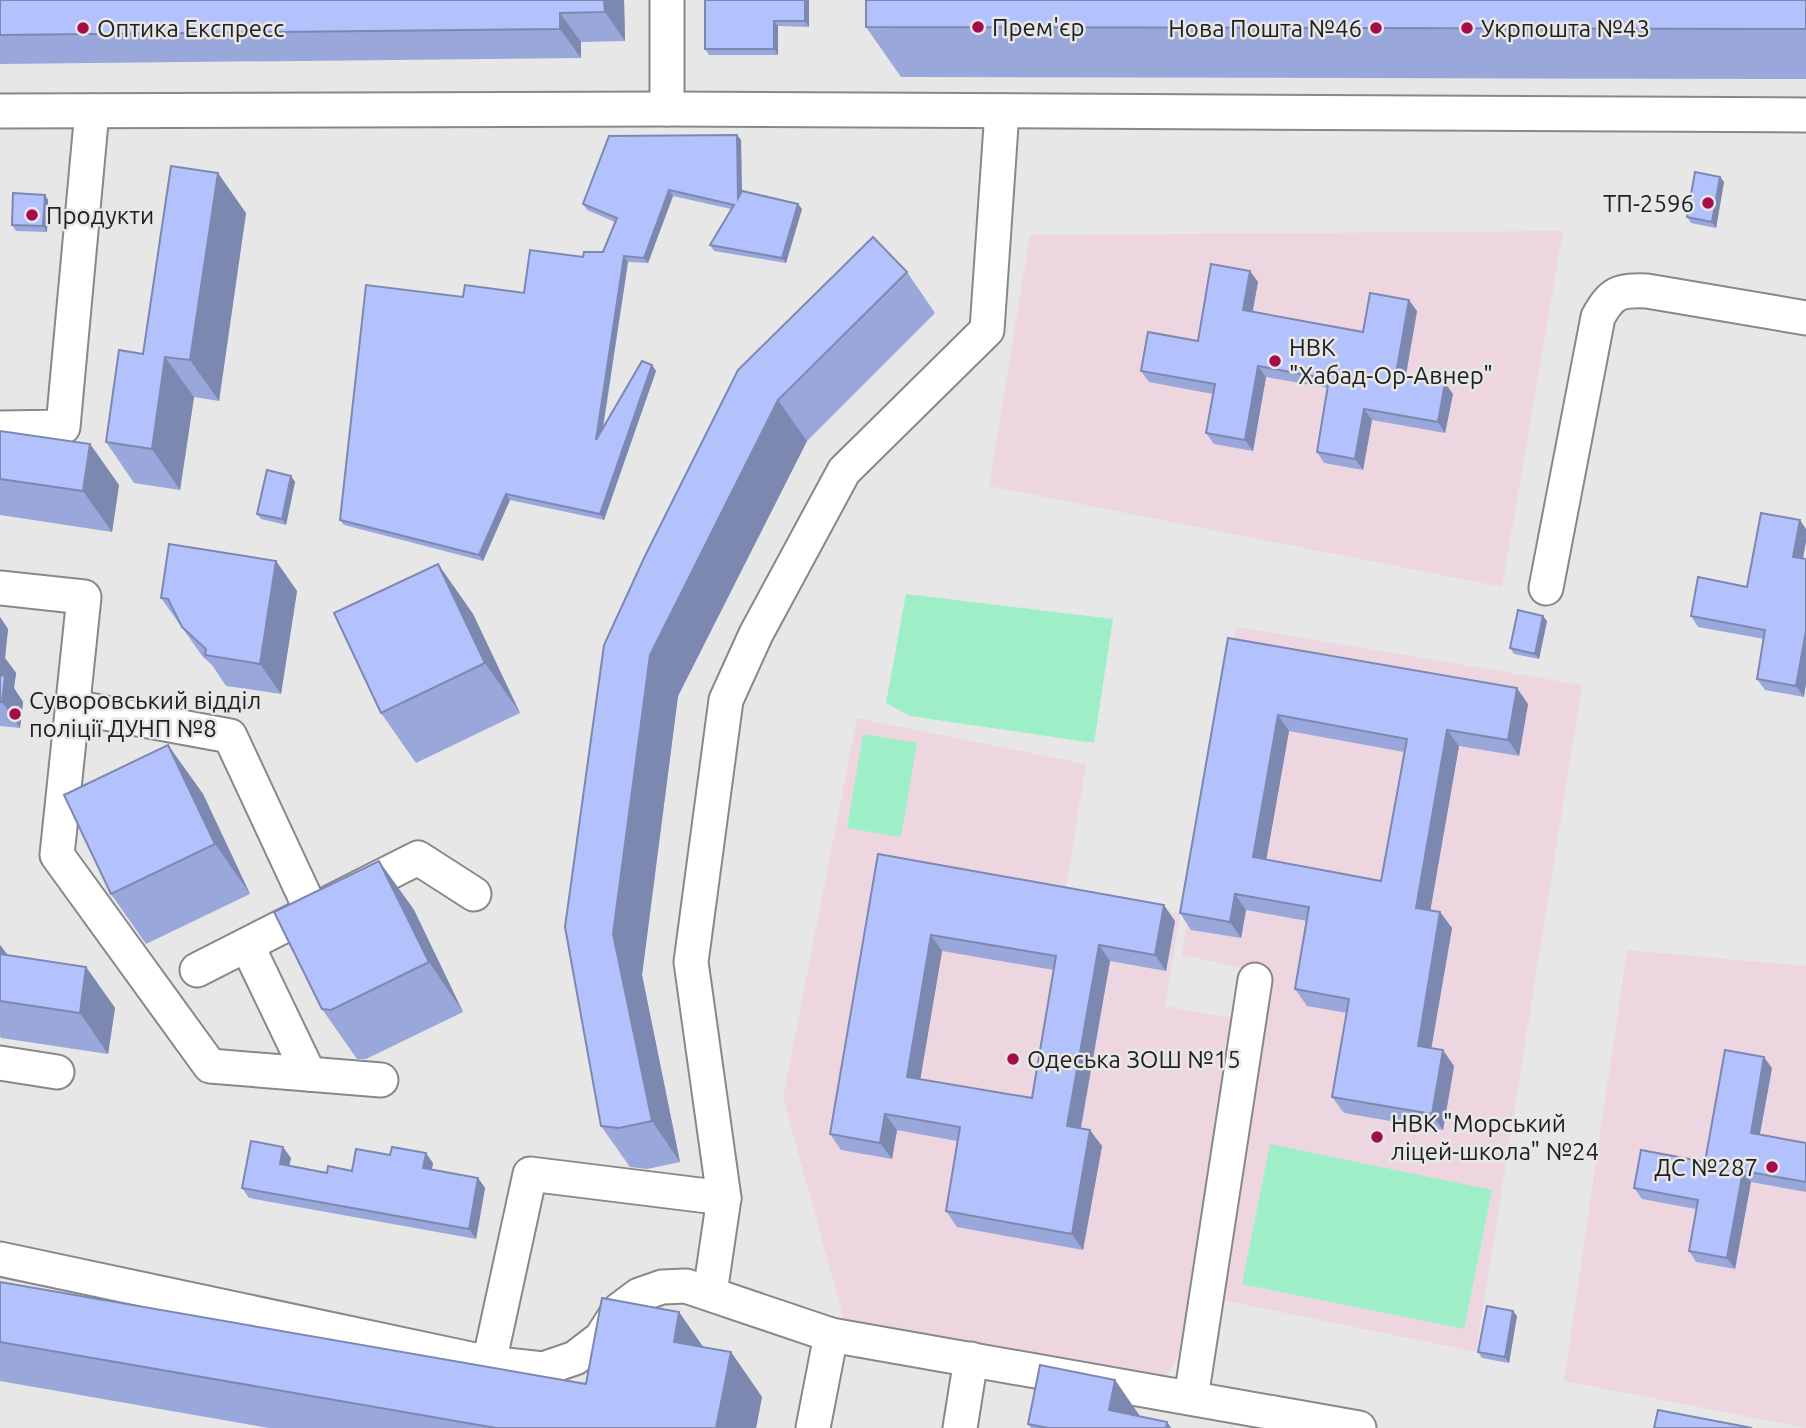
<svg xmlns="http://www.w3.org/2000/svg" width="1806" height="1428" viewBox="0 0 1806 1428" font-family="Ubuntu,sans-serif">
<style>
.education{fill:#eed6e0}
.green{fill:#9eefc7}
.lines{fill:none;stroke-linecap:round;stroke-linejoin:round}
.minor-casing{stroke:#888889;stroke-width:37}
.minor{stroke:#fff;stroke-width:33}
.wall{fill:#9aa7da;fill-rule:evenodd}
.shaded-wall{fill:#7d88b1}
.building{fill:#b3c2fd;stroke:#7d88b1;stroke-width:2;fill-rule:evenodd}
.poi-dot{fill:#a40d4a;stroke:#e7e7e8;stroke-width:2.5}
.labels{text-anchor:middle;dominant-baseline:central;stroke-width:5;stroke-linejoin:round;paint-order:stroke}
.poi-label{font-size:24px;fill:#202021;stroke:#e7e7e8;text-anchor:start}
</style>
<rect width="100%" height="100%" fill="#e7e7e8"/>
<g class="education">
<polygon points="1563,231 1502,587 989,486 1030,235"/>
<polygon points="1236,627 1582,685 1476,1352 1217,1299 1272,975 1182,955"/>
<polygon points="857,718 1086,764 1065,893 1180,914 1165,1006 1242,1020 1192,1273 1179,1354 1168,1373 1161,1378 845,1324 783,1098"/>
<polygon points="1627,950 1806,966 1806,1428 1564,1381"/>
</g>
<g class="green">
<polygon points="906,594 1113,619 1094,743 910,716 886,703"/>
<polygon points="863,734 917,743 901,837 847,828"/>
<polygon points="1270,1144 1492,1190 1464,1329 1242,1284"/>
</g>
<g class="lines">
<g class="minor-casing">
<g id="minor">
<polyline points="667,0 667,109"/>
<polyline points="0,111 667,109 1806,115"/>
<polyline points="0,428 63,427 92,111"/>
<polyline points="0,588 84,597 57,855 210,1066 381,1080"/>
<path d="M 1546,588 L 1598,317 C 1612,292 1619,290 1647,291 L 1806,318"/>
<polyline points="73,707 230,736 312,912"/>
<polyline points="247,945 309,1074"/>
<polyline points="197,970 418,858 474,894"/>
<polyline points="0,1063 57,1072"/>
<polyline points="0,1259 489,1363 543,1369 575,1358 601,1338 619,1310 639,1295 662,1287 686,1286 831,1335 1359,1428"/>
<polyline points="710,1293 724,1198 691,962 726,700 756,634 844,471 987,330 1002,111"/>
<polyline points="489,1363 530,1174 724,1198"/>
<polyline points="1191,1398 1255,980"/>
<polyline points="813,1428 831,1335"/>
<polyline points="960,1428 971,1359"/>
</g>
</g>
<use href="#minor" class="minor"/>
</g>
<g class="wall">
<polygon points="0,0 624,0 625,41 581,42 581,58 0,64"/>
<polygon points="705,0 809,0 809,27 778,26 778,55 709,55 705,49"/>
<polygon points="1806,0 1806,79 901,77 866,27"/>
<polygon points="737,135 741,140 742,192 798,204 802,209 786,263 714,251 710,245 731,209 673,196 648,263 628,262 603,429 652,365 656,371 604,520 510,500 483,561 344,525 340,520 463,297 524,293 583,257 603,252 615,222 587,210 583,204"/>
<polygon points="1720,177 1724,182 1716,228 1691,223 1687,217"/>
<polygon points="45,195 48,200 47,232 16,231 12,225"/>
<polygon points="246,213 219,401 194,397 180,490 134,483 106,442 143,354"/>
<polygon points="1250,271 1258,282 1252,312 1363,332 1417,311 1406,376 1445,383 1453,394 1445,433 1372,420 1363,470 1324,463 1317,452 1328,388 1266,377 1253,451 1214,444 1206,433 1213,394 1149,382 1141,371 1198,341"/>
<polygon points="907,272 935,313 807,441 678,696 642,975 680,1162 647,1169 630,1167 601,1126 565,927 738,370"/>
<polygon points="0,431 90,444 119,485 112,532 0,515"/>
<polygon points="291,476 295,482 286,525 261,519 257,514"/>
<polygon points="1806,529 1806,541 1803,559 1804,697 1765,690 1757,679 1764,639 1698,627 1691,616 1747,587"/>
<polygon points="276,561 297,591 281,694 226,686 212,665 203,657 161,598"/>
<polygon points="438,564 473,614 520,713 416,763 381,713"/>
<polygon points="0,617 8,629 5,658 16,673 14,688 23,702 20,728 0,726"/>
<polygon points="1547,621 1539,659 1514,654 1510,648"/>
<path d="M 1228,638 L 1528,704 L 1519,756 L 1459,746 L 1430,910 L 1440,912 L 1452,928 L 1431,1048 L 1454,1066 L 1443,1130 L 1344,1113 L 1332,1097 L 1347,1013 L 1307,1006 L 1295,989 L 1307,921 L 1246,910 L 1241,938 L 1191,930 L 1180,913 ZM 1289,731 L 1404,752 L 1381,881 L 1266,860 Z"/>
<polygon points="168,745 203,794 250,894 146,944 111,894"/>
<path d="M 878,854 L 1175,921 L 1166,971 L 1110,961 L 1081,1129 L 1102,1146 L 1083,1250 L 957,1227 L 946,1211 L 957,1141 L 897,1130 L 892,1159 L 841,1150 L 830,1134 ZM 942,951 L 1054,970 L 1032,1098 L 920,1079 Z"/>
<polygon points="379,861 414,910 463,1012 366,1059 357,1059 322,1009"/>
<polygon points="0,945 8,955 86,967 115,1008 108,1054 1,1038 0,1036"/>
<polygon points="1772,1068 1760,1134 1806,1143 1806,1192 1751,1182 1735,1269 1696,1262 1689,1251 1696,1209 1642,1199 1634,1188 1705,1162"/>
<polygon points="291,1158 289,1166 327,1173 433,1163 432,1169 478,1178 485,1188 476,1239 249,1198 242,1188"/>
<polygon points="0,1282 586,1384 679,1312 703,1347 731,1352 762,1397 756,1428 269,1428 0,1381"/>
<polygon points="1513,1311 1517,1316 1509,1363 1482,1358 1478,1352"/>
<polygon points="1115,1380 1140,1416 1167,1422 1171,1428 1031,1428 1028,1424"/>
</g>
<g class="shaded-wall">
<polygon points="604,0 624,0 625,41 605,12"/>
<polygon points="805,0 809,0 809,27 805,21"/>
<polygon points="560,13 581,42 581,58 560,29"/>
<polygon points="774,21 778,26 778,55 774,49"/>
<polygon points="737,135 741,140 742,204 738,198"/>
<polygon points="218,173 246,213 219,401 190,360"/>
<polygon points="1720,177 1724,182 1716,228 1712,222"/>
<polygon points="669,190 673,196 648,263 644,258"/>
<polygon points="45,195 48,200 47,232 43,226"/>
<polygon points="798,204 802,209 786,263 782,258"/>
<polygon points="624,256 628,262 600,445 596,440"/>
<polygon points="1250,271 1258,282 1251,321 1243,310"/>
<polygon points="1409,300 1417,311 1404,385 1396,374"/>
<polygon points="165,357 194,397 180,490 152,449"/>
<polygon points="652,365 656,371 604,520 600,514"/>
<polygon points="1258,366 1266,377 1253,451 1245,440"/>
<polygon points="1445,383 1453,394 1445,433 1438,422"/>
<polygon points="778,400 807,441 678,696 642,975 680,1162 652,1121 613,934 650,655"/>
<polygon points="1364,409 1372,420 1363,470 1355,459"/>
<polygon points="90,444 119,485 112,532 83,491"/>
<polygon points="291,476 295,482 286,525 282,519"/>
<polygon points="506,494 510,500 483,561 479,555"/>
<polygon points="1800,520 1806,529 1806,541 1801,568 1793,557"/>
<polygon points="276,561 297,591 281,694 260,664"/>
<polygon points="438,564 473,614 520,713 485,663"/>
<polygon points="1543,616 1547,621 1539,659 1535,654"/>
<polygon points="0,617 8,629 5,658 16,673 14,688 23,702 20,728 2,702 0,683"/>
<polygon points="1806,631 1806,684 1804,697 1796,686"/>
<polygon points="1517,688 1528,704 1519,756 1508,740"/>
<polygon points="1278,715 1289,731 1264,873 1253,857"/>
<polygon points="1447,730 1459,746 1428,924 1416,908"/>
<polygon points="168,745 203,794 250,894 215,844"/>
<polygon points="379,861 414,910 463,1012 429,962"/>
<polygon points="1235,894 1246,910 1241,938 1230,922"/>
<polygon points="1164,905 1175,921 1166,971 1155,955"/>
<polygon points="1440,912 1452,928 1429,1062 1418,1046"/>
<polygon points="931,935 942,951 918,1093 907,1077"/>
<polygon points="0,945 12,961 0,1001"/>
<polygon points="1099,945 1110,961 1078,1142 1067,1126"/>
<polygon points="86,967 115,1008 108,1054 80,1013"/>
<polygon points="1443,1050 1454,1066 1443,1130 1432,1114"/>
<polygon points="1764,1057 1772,1068 1758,1144 1751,1133"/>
<polygon points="885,1114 897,1130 892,1159 880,1143"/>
<polygon points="1090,1130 1102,1146 1083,1250 1072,1234"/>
<polygon points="283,1147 291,1158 287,1174 280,1164"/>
<polygon points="426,1153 433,1163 430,1178 423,1168"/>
<polygon points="1743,1171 1751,1182 1735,1269 1727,1258"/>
<polygon points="478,1178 485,1188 476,1239 469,1229"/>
<polygon points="1513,1311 1517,1316 1509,1363 1505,1357"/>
<polygon points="679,1312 710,1357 674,1342"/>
<polygon points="731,1352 762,1397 756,1428 716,1428"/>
<polygon points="1115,1380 1148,1428 1109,1410"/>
<polygon points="1167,1422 1171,1428 1166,1428"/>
</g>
<g class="building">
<polygon points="0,0 604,0 605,12 560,13 560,29 0,35"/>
<polygon points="705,0 805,0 805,21 774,21 774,49 705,49"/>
<polygon points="866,0 1806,0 1806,29 866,27"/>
<polygon points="737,135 738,198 742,191 798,204 782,258 710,245 734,205 669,190 644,258 624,256 596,440 642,361 652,365 600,514 506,494 479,555 340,520 366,285 463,297 465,285 524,293 530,250 583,257 584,252 603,252 617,218 583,204 609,136"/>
<polygon points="171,166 218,173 190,360 165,357 152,449 106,442 119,350 143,354"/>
<polygon points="1695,172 1720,177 1712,222 1687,217"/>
<polygon points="13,193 45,195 43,226 12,225"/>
<polygon points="873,237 907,272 778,400 650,655 613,934 652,1121 619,1128 601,1126 565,927 604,645 645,556 738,370"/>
<polygon points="1211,264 1250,271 1243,310 1363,332 1370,293 1409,300 1396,374 1445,383 1438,422 1364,409 1355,459 1317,452 1329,379 1258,366 1245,440 1206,433 1215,384 1141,371 1148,332 1198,341"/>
<polygon points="0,431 90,444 83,491 0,479"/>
<polygon points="267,470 291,476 282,519 257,514"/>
<polygon points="1761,513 1800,520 1793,557 1806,559 1806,631 1796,686 1757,679 1765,630 1691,616 1698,577 1747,587"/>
<polygon points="169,544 276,561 260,664 205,655 206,649 182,627 168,599 161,598"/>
<polygon points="438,564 485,663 381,713 334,613"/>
<polygon points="1518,610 1543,616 1535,654 1510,648"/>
<path d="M 1228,638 L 1517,688 L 1508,740 L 1447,730 L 1416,908 L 1440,912 L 1418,1046 L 1443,1050 L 1432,1114 L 1332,1097 L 1349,999 L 1295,989 L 1309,907 L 1235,894 L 1230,922 L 1180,913 ZM 1278,715 L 1407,739 L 1381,881 L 1253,857 Z"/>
<polygon points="0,675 5,676 2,702 0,702"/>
<polygon points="168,745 215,844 111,894 64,795"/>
<path d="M 878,854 L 1164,905 L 1155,955 L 1099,945 L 1067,1126 L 1090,1130 L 1072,1234 L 946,1211 L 960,1127 L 885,1114 L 880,1143 L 830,1134 ZM 931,935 L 1056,956 L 1032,1098 L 907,1077 Z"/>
<polygon points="379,861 429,962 331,1010 322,1009 274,912"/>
<polygon points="0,954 86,967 80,1013 0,1001"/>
<polygon points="1725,1050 1764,1057 1751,1133 1806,1143 1806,1182 1743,1171 1727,1258 1689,1251 1698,1200 1634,1188 1641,1150 1705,1162"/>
<polygon points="251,1141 283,1147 280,1164 327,1173 328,1166 352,1171 356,1149 390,1155 392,1147 426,1153 423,1168 478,1178 469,1229 242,1188"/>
<polygon points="0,1282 586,1384 602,1298 679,1312 674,1342 731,1352 716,1428 496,1428 0,1342"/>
<polygon points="1487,1306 1513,1311 1505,1357 1478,1352"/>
<polygon points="1040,1365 1115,1380 1109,1410 1167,1422 1166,1428 1048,1428 1028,1424"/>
<polygon points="1658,1410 1752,1428 1654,1428"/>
</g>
<g class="poi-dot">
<circle cx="978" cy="27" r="7"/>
<circle cx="83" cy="28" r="7"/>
<circle cx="1376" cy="28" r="7"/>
<circle cx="1467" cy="28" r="7"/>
<circle cx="1708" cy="203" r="7"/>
<circle cx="32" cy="215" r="7"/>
<circle cx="1275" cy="361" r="7"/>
<circle cx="15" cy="714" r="7"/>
<circle cx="1013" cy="1059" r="7"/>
<circle cx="1377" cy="1137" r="7"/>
<circle cx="1772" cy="1167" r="7"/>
</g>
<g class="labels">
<g class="poi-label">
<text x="992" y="27">Прем'єр</text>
<text x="97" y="28">Оптика Експресс</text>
<text x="1362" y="28" text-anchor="end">Нова Пошта №46</text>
<text x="1481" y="28">Укрпошта №43</text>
<text x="1694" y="203" text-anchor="end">ТП-2596</text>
<text x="46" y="215">Продукти</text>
<text x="1289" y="347">НВК<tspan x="1289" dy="28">"Хабад-Ор-Авнер"</tspan></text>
<text x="29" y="700">Суворовський відділ<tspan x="29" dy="28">поліції ДУНП №8</tspan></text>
<text x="1027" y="1059">Одеська ЗОШ №15</text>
<text x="1391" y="1123">НВК "Морський<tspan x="1391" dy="28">ліцей-школа" №24</tspan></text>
<text x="1758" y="1167" text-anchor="end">ДС №287</text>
</g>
</g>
</svg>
